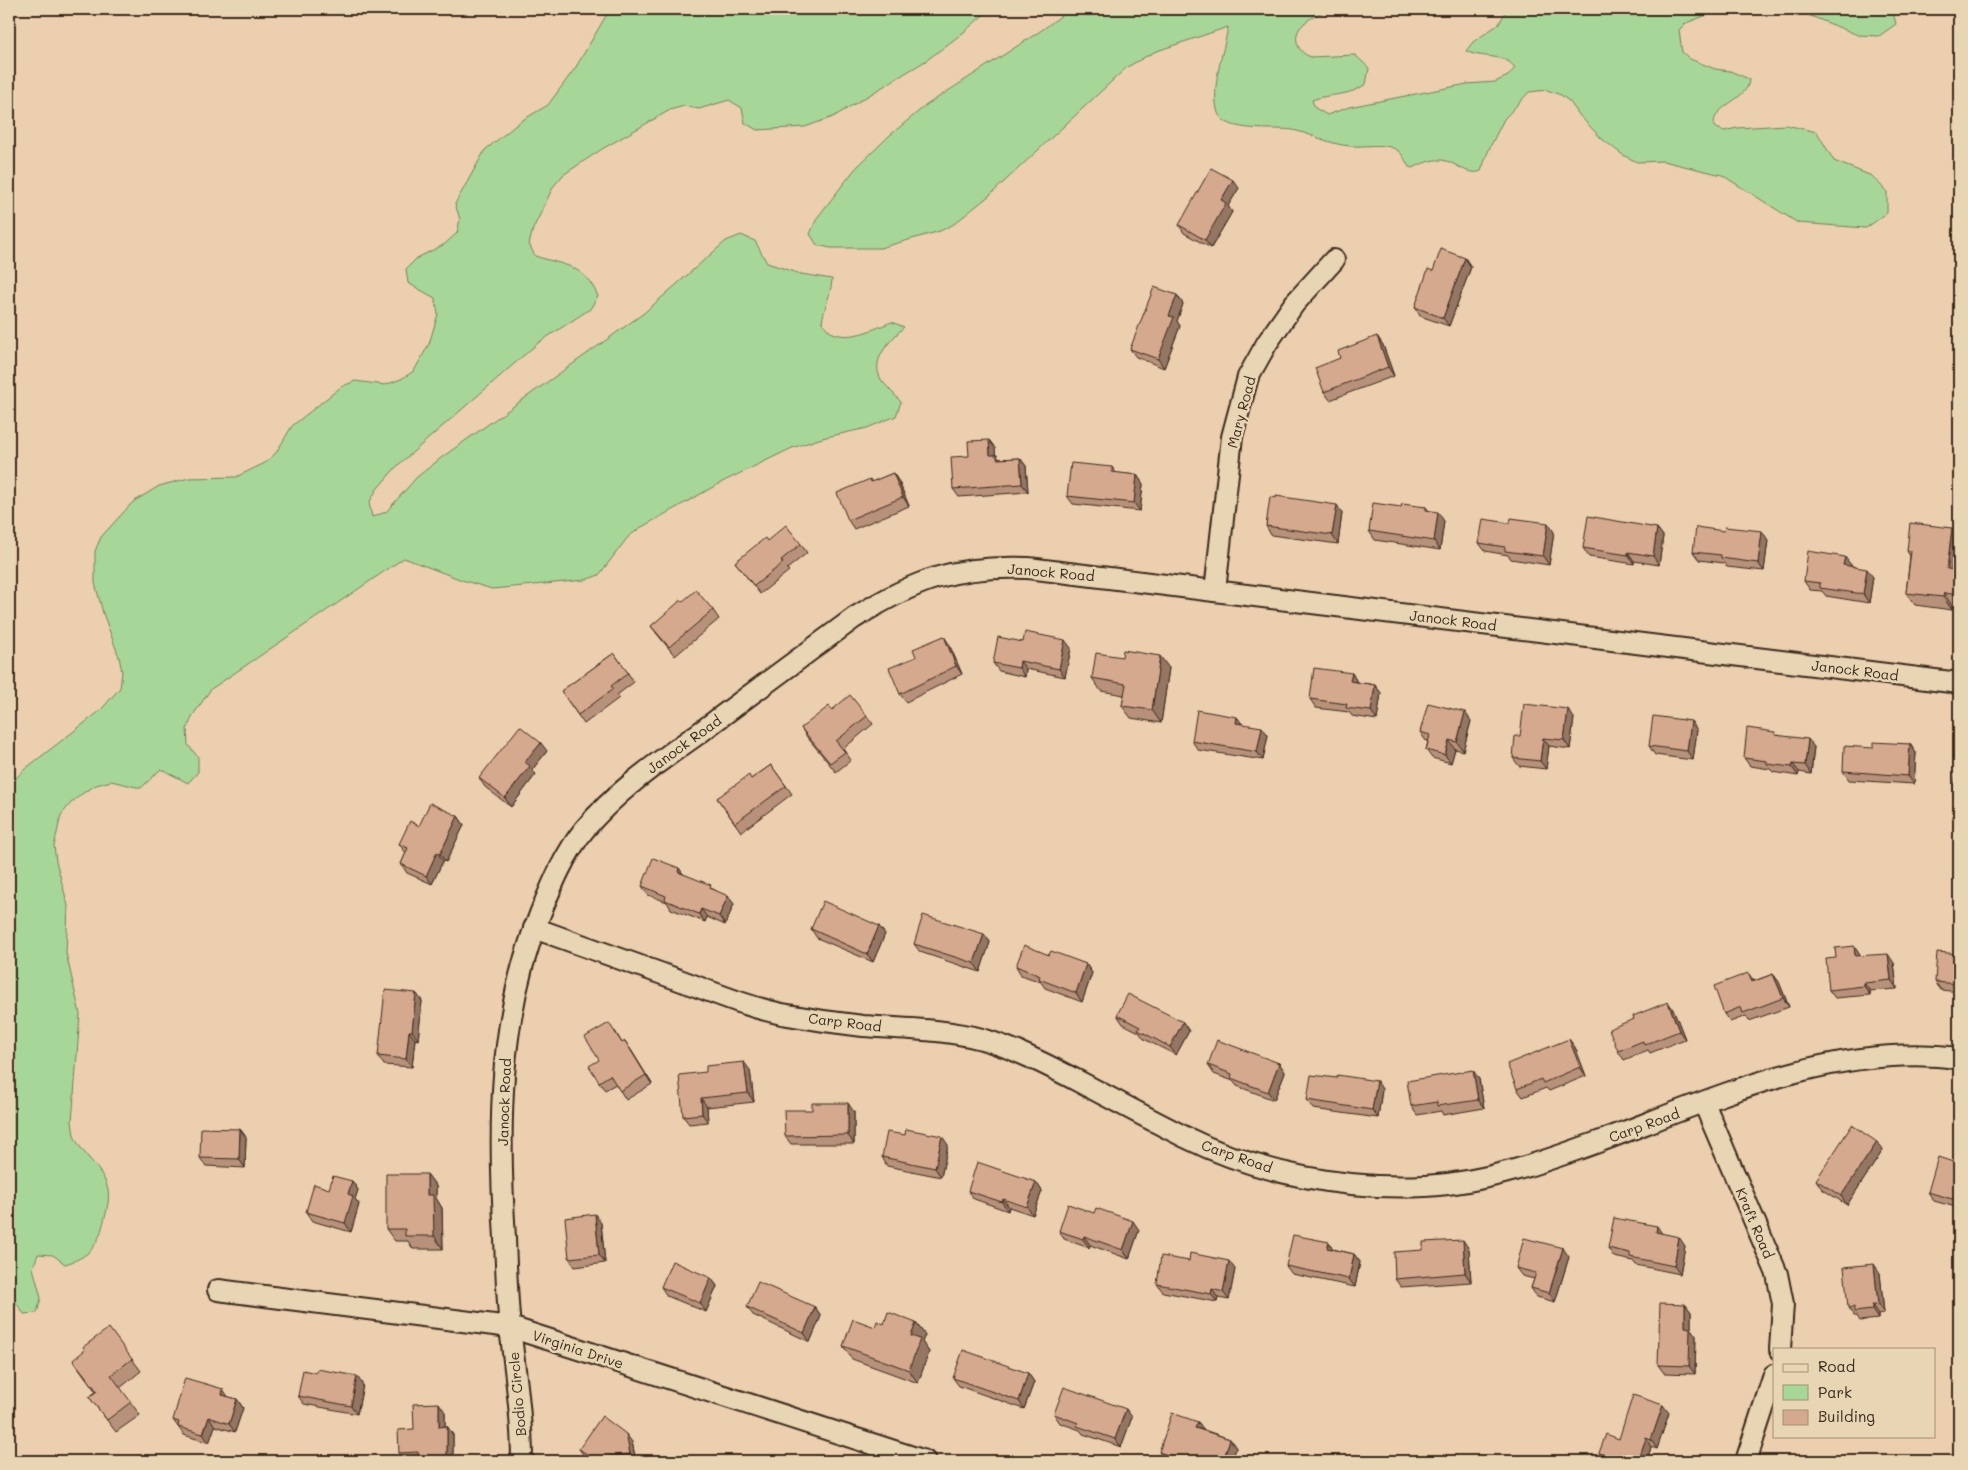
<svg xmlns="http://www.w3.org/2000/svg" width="1968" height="1470" viewBox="0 0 1968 1470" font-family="Mali,sans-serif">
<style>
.green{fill:#a7d798;stroke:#71805b}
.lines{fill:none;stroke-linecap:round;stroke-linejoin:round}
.minor-casing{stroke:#3b2a1e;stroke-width:24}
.minor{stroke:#e8d5b3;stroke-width:20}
.wall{fill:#b79179;stroke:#3b2a1e}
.shaded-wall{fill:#957663;stroke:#3b2a1e}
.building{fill:#d5a98d;stroke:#3b2a1e}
.labels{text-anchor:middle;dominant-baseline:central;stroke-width:5;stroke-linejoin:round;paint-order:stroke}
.street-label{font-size:14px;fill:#3b2a1e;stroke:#e8d5b3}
</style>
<rect width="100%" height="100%" fill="#ebcfae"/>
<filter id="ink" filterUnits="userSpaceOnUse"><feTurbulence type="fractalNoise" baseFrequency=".02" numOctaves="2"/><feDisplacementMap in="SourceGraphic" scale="10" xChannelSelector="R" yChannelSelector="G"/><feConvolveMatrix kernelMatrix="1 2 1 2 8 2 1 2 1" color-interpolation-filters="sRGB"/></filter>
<g filter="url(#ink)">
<g class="green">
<path d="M 613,9 L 990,9 L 964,32 L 927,60 L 833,117 L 805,127 L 757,130 L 745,123 L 742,108 L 729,100 L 699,109 L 684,106 L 670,110 L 602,149 L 563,175 L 553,187 L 533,229 L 529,244 L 535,256 C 566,266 583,264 598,296 L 590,309 L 538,343 L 397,466 L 377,489 L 369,503 L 372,517 L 386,512 L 417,477 L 441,458 L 644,313 L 726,241 L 741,235 L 755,241 L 767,263 L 801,274 L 832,279 C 831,295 824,307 822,322 C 825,326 829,332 833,333 C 852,341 875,328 892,322 L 904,327 C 891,340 868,360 882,381 C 888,388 895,395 901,402 L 896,416 L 867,428 L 822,438 L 792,448 L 722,482 L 640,528 L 628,537 L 599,575 L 585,580 L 492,589 L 462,580 L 404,558 L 211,689 L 193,715 L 187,729 L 188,745 L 198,757 L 198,772 L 188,783 L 161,769 L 141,788 L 111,781 L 96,785 L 83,793 L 71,803 L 61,815 L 54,846 L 56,861 L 68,906 L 66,953 L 80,1014 L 72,1122 C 73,1127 73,1133 75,1138 C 83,1156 104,1169 108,1190 C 110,1203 105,1216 102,1228 C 96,1249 86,1258 65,1264 L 53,1255 L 38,1254 L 33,1268 L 41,1298 L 37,1313 L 24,1314 L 15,1301 L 9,1286 L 9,785 L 25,769 L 100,711 L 120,688 L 122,672 L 119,657 L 103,613 L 95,583 L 95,551 L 101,537 L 133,502 L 159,486 L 189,478 L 236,477 L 265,463 L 276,453 L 292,426 L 341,387 L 355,381 L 385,385 L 401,379 L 414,371 L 429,344 L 438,314 L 435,298 L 408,283 L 406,269 L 417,258 L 445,244 L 457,233 L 460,219 L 455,204 L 485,150 L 521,121 L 548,105 L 576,67 L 607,14 Z"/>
<path d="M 1070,9 L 1328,9 C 1316,16 1293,24 1297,42 C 1299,50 1303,54 1311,57 L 1355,55 L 1369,68 L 1366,84 C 1349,97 1330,93 1312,100 L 1315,108 L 1327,115 L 1349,107 L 1467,84 L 1495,82 L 1508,76 L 1515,68 C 1506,53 1481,59 1466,51 L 1473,42 L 1499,24 L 1507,9 L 1892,9 L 1896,24 L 1879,36 L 1858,35 L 1796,10 L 1715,12 L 1686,23 L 1679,30 L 1682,52 L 1690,59 L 1715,69 L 1730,71 L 1749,79 C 1749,101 1711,104 1714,127 L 1724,131 L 1737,128 L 1786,125 L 1817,132 L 1834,161 L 1872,176 L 1887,192 L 1887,213 L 1866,228 L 1798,223 L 1722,175 L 1663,161 L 1637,162 L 1623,155 L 1602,139 L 1580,116 L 1570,102 L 1561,95 L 1547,90 L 1529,92 L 1504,119 L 1489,149 L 1481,171 C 1467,177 1454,160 1440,160 C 1431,159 1421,164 1413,168 L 1409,167 C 1404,159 1403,152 1393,148 C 1380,143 1365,147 1351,146 C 1331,145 1312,134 1293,130 C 1275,127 1226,134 1218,113 C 1210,88 1224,52 1228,27 L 1154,52 L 1127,67 L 990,195 L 954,224 L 940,231 L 880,248 L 831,248 L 817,245 L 810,234 L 817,218 L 855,169 L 889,136 L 925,106 L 1042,30 Z"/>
</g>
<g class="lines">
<g class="minor-casing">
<g id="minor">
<polyline points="1215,591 1232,437 1248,377 1267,343 1294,304 1334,260"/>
<path d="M 534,928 C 583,946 633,963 682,981 C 715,993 748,1007 782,1014 C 809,1019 836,1023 863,1026 C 903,1029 944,1029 982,1039 C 1016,1049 1047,1065 1078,1081 C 1114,1100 1149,1119 1185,1137 C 1257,1173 1344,1190 1425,1186 C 1485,1183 1543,1162 1598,1142 C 1713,1099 1834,1042 1959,1058"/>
<polyline points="1704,1103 1777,1274 1783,1304 1780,1349"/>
<polyline points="218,1290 510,1327 925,1461"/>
<path d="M 522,1461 C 522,1416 515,1372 510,1327 C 507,1298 506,1268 505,1238 C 498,1129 498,1017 540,914 C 552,885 564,855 584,830 C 617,790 660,761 702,731 C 752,693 803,656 854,618 C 915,580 955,565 1028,568 L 1959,683"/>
<polyline points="1746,1461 1774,1375"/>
</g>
</g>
<use href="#minor" class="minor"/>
</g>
<g class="wall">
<polygon points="1239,188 1228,206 1232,212 1211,248 1184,233 1179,225"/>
<polygon points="1465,258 1471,267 1449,326 1420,316 1415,307 1433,271"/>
<polygon points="1177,295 1183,304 1177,321 1180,326 1164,368 1136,357 1130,349"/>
<polygon points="1377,336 1383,345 1394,376 1330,400 1324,392 1340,358"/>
<polygon points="989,440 995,448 995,455 997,455 999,459 1020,458 1026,466 1028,492 959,497 953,489 969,456"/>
<polygon points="1112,467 1116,473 1137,475 1143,484 1140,511 1073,504 1067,496"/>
<polygon points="893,473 899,482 909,506 854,529 848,520 870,479 872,482"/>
<polygon points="1401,507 1426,507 1429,511 1444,521 1440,550 1375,540 1369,531"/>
<polygon points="1342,513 1338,544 1271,535 1266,526"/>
<polygon points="1657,528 1663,536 1659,565 1634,561 1634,564 1589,557 1583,548"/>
<polygon points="1952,528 1959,539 1959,551 1957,570 1959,570 1959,606 1952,606 1952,610 1915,605 1906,593 1910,556 1907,551"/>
<polygon points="1554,532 1549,565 1511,559 1508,555 1485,551 1479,543"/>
<polygon points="1768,540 1764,571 1727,567 1724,563 1699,560 1693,552"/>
<polygon points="767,541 801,544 807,553 787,569 789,571 760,594 735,562"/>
<polygon points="1851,565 1873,577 1869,603 1826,596 1822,591 1810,590 1804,581"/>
<polygon points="682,602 713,610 719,619 675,656 657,634 651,626"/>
<polygon points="1023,642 1071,648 1065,677 1026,669 1025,677 999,671 993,663"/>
<polygon points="949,644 962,674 906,702 900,694 916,657"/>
<polygon points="614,653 634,682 617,695 619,698 584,724 561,691"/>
<polygon points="1169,668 1161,723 1131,718 1122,706 1124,695 1101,691 1092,678"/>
<polygon points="1352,673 1357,682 1375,685 1381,693 1377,720 1352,716 1349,712 1316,708 1310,699"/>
<polygon points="832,710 867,716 873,724 843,749 851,760 836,772 807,737 801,728"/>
<polygon points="1237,717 1242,724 1268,735 1263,760 1198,750 1192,741"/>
<polygon points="1574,718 1570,749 1549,746 1546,769 1519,766 1513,758 1520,736"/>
<polygon points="1471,721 1463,751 1455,749 1451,763 1432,758 1426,750 1428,741 1426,741 1420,732"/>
<polygon points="1691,721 1697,730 1693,760 1655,755 1649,746"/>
<polygon points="1778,735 1814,747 1811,774 1799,772 1798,776 1773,772 1770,769 1750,766 1744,758"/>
<polygon points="1910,744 1916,753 1914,784 1849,780 1843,771 1873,748"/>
<polygon points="547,751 532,770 536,774 511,807 485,787 479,778"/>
<polygon points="1959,763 1959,798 1954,790"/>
<polygon points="771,765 792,794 741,832 717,798 751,779"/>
<polygon points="458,816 464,825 446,862 443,861 432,884 407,873 401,864 406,853 399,844 419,826"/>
<polygon points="679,868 683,874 715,890 734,904 725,925 707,917 705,922 671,909 667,902 648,895 642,886"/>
<polygon points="811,929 885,934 873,962 817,938"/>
<polygon points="984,934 990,942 980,972 920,952 914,944"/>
<polygon points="1854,946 1860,956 1894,963 1897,989 1870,991 1870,995 1835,998 1829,990 1836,958"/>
<polygon points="1959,954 1959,992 1941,990 1935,982"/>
<polygon points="1049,955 1086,964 1092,973 1082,1002 1045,988 1041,982 1021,975 1016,966"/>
<polygon points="1748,973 1754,981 1773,974 1779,982 1789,1007 1749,1021 1746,1016 1730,1022 1724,1014"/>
<polygon points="416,993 422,1001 418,1040 415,1039 412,1067 384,1065 378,1056"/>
<polygon points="1668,1002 1674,1011 1685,1039 1650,1053 1648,1050 1624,1060 1618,1051 1634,1019"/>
<polygon points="1117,1015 1189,1031 1176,1055 1144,1039 1139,1032 1123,1024"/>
<polygon points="615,1031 622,1043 631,1050 652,1084 626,1100 616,1084 605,1090 599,1082 599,1060"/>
<polygon points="1575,1047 1586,1076 1549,1091 1546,1088 1523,1097 1517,1089"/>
<polygon points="1279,1063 1285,1072 1274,1100 1237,1086 1233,1081 1214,1074 1208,1065"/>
<polygon points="750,1070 754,1102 707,1107 708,1122 689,1124 683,1116 706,1072"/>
<polygon points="1337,1078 1382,1089 1378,1118 1313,1109 1307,1100"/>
<polygon points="1479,1079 1484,1108 1443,1115 1441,1111 1417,1115 1411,1106"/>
<polygon points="812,1110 854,1112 854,1144 791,1144 785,1136"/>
<polygon points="240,1129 246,1137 245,1168 206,1166 200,1158"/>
<polygon points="905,1135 948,1145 941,1177 887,1166 882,1157"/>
<polygon points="1883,1150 1847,1205 1822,1189 1816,1180"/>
<polygon points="1959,1164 1959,1208 1934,1201 1928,1192"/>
<polygon points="427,1174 436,1186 436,1198 442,1208 443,1249 413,1249 408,1241 395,1241 386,1229"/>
<polygon points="352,1181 358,1190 355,1199 359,1204 351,1232 312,1221 306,1212 329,1189"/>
<polygon points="1036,1182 1042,1191 1033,1215 1009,1207 1008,1211 974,1199 968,1191"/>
<polygon points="601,1223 605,1263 575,1267 569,1258"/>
<polygon points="1139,1230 1129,1259 1090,1245 1089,1248 1064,1239 1059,1231"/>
<polygon points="1663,1234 1685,1246 1680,1274 1636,1265 1633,1261 1614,1257 1608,1248"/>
<polygon points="1329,1242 1333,1249 1354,1254 1360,1262 1355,1287 1292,1274 1286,1266"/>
<polygon points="1469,1249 1471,1282 1401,1287 1395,1279"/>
<polygon points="1569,1257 1555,1302 1537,1297 1531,1288 1534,1279 1522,1276 1516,1268"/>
<polygon points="1189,1261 1235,1269 1229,1300 1218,1298 1217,1302 1163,1292 1157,1284"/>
<polygon points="1880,1273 1884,1313 1878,1314 1878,1319 1860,1321 1857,1316 1854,1316 1848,1308"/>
<polygon points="711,1278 717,1286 706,1312 667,1296 661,1287"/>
<polygon points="1685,1304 1691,1312 1691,1329 1696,1336 1695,1374 1664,1373 1658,1365"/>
<polygon points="747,1307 815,1307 821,1316 810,1342 753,1315"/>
<polygon points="916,1323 925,1335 922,1342 929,1352 918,1383 852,1359 843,1346 875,1327 884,1324"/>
<polygon points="132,1359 141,1371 120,1388 140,1415 116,1432 89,1397 96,1392 73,1360"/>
<polygon points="1028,1373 1034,1382 1024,1409 959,1386 953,1378"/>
<polygon points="363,1385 357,1414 304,1404 298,1396"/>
<polygon points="229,1397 237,1399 243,1408 235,1432 215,1426 209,1443 184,1435 173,1420"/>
<polygon points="445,1412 445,1427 447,1426 453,1435 453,1461 405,1461 399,1453 414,1429"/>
<polygon points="1669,1413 1657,1449 1651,1447 1647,1461 1605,1461 1599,1453 1619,1439"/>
<polygon points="1054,1414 1132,1417 1121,1447 1083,1434 1080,1430 1060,1423"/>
<polygon points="1198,1422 1204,1430 1230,1439 1236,1448 1232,1461 1165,1461 1159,1452"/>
<polygon points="632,1442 636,1461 592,1461 585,1457 579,1449"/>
</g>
<g class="shaded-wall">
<polygon points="1233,180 1239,188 1228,206 1232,212 1211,248 1205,240 1221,200"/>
<polygon points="1465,258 1471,267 1449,326 1443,318"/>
<polygon points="1177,295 1183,304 1177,321 1180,326 1164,368 1158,359 1169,316"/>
<polygon points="1377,336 1383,345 1394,376 1388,367"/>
<polygon points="989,440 995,448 996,464 990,455"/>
<polygon points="1020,458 1026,466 1028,492 1022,484"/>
<polygon points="893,473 899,482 909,506 903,497"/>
<polygon points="1137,475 1143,484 1140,511 1134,503"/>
<polygon points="1337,505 1342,513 1338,544 1332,535"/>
<polygon points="1438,512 1444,521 1440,550 1434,541"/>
<polygon points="1548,523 1554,532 1549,565 1543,556"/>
<polygon points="1657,528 1663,536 1659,565 1653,556"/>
<polygon points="1952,528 1959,539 1959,551 1956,581 1947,569"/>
<polygon points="1762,531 1768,540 1764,571 1758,563"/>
<polygon points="1628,552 1634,561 1634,564 1628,555"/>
<polygon points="1845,557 1851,565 1849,573 1843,565"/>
<polygon points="1867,569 1873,577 1869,603 1863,594"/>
<polygon points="1944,593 1952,606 1952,610 1943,597"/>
<polygon points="944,636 949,644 962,674 956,666"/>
<polygon points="1065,640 1071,648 1065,677 1059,669"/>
<polygon points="1160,656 1169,668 1161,723 1152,710"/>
<polygon points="1020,661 1026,669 1025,677 1019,668"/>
<polygon points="1352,673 1357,682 1356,690 1350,681"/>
<polygon points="1375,685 1381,693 1377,720 1371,711"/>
<polygon points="1568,709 1574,718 1570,749 1564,740"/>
<polygon points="1465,712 1471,721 1463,751 1457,742"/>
<polygon points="1237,717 1243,725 1236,723"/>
<polygon points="1691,721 1697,730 1693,760 1687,751"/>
<polygon points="1262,727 1268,735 1263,760 1257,752"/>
<polygon points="1543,738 1549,746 1546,769 1540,761"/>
<polygon points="1808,739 1814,747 1811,774 1805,765"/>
<polygon points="1449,740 1455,749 1451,763 1445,755"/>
<polygon points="541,743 547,751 532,770 536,774 511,807 505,798 525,762"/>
<polygon points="1910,744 1916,753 1914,784 1908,776"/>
<polygon points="1793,764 1799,772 1798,776 1792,767"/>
<polygon points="458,816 464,825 446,862 440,854"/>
<polygon points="437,852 443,861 432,884 426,876"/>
<polygon points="679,868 685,877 678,872"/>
<polygon points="728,896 734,904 725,925 719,916"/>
<polygon points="701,909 707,917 705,922 699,914"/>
<polygon points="879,926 885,934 873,962 867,954"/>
<polygon points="984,934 990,942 980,972 974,963"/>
<polygon points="1854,946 1860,955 1861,965 1855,956"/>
<polygon points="1888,954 1894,963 1897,989 1891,980"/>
<polygon points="1086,964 1092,973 1082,1002 1076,993"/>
<polygon points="1748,973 1754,981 1752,982"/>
<polygon points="1773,974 1779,982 1789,1007 1783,998"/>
<polygon points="1864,983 1870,991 1870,995 1864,986"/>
<polygon points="416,993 422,1001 418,1040 412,1031"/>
<polygon points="1668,1002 1674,1011 1685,1039 1679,1031"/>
<polygon points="1183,1022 1189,1031 1176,1055 1170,1047"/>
<polygon points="409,1031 415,1039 412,1067 406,1059"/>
<polygon points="1569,1039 1575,1047 1586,1076 1580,1067"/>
<polygon points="625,1041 631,1050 652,1084 646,1075"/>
<polygon points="744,1062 750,1070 754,1102 748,1093"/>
<polygon points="1279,1063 1285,1072 1274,1100 1268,1092"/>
<polygon points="1473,1070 1479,1079 1484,1108 1478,1100"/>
<polygon points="1377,1081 1382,1089 1378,1118 1372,1110"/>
<polygon points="701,1098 707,1107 708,1122 702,1114"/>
<polygon points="848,1103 854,1112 854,1144 848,1135"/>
<polygon points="240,1129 246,1137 245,1168 239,1159"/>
<polygon points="942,1136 948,1145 941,1177 935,1168"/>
<polygon points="1877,1142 1883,1150 1847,1205 1841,1196"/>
<polygon points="427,1174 436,1186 436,1198 442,1208 443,1249 434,1236 427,1195"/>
<polygon points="352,1181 358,1190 355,1199 359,1204 351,1232 345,1223 348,1194"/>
<polygon points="1036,1182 1042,1191 1033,1215 1027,1207"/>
<polygon points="1003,1199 1009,1207 1008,1211 1002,1202"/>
<polygon points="595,1214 601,1223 605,1263 599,1255"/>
<polygon points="1133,1221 1139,1230 1129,1259 1123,1250"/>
<polygon points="1657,1226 1663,1235 1656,1232"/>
<polygon points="1084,1236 1090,1245 1089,1248 1083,1239"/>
<polygon points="1679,1237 1685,1246 1680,1274 1674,1266"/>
<polygon points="1463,1240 1469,1249 1471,1282 1465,1273"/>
<polygon points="1329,1242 1334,1251 1327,1248"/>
<polygon points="1563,1248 1569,1257 1555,1302 1549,1293"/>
<polygon points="1354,1254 1360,1262 1355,1287 1349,1279"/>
<polygon points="1229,1261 1235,1269 1229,1300 1223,1292"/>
<polygon points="1874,1264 1880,1273 1884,1313 1878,1305"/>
<polygon points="711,1278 717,1286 706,1312 700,1303"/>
<polygon points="1212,1289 1218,1298 1217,1302 1211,1294"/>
<polygon points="1685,1304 1691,1312 1691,1329 1696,1336 1695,1374 1689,1366 1685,1327"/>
<polygon points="1872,1305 1878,1314 1878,1319 1872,1310"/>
<polygon points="815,1307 821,1316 810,1342 804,1333"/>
<polygon points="916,1323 925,1335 922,1342 929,1352 918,1383 909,1370 911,1336"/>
<polygon points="1028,1373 1034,1382 1024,1409 1019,1401"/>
<polygon points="357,1376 363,1385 357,1414 351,1406"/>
<polygon points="223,1389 229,1398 222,1395"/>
<polygon points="237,1399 243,1408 235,1432 229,1424"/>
<polygon points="439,1403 445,1412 445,1435 439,1427"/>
<polygon points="1663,1405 1669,1413 1657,1449 1651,1440"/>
<polygon points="1126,1409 1132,1417 1121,1447 1115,1439"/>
<polygon points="209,1417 215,1426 209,1443 203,1434"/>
<polygon points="1198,1422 1204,1430 1195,1428"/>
<polygon points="447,1426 453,1435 453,1461 447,1461"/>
<polygon points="626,1434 632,1442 636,1461 630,1454"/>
<polygon points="1646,1438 1651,1447 1647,1461 1638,1461"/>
<polygon points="1230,1439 1236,1448 1232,1461 1223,1461"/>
<polygon points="609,1456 613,1461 606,1461"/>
</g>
<g class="building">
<polygon points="1211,168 1233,180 1221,200 1226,203 1205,240 1179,225"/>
<polygon points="1441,249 1465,258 1443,318 1415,307 1428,269 1433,271"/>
<polygon points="1154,287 1177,295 1169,316 1174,317 1158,359 1130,349"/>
<polygon points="1377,336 1388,367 1324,392 1315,368 1340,358 1338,351"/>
<polygon points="989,440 990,455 997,455 997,459 1020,458 1022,484 953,489 951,457 969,456 968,441"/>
<polygon points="1071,463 1112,467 1112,472 1137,475 1134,503 1067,496"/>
<polygon points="893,473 903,497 848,520 837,493 870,479 871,482"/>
<polygon points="1276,496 1337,505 1332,535 1266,526 1270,497 1276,498"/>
<polygon points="1373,503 1401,507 1402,504 1426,507 1426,510 1438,512 1434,541 1369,531"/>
<polygon points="1588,516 1657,528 1653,556 1628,552 1628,555 1583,548"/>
<polygon points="1511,518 1548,523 1543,556 1505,551 1505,547 1479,543 1483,519 1510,523"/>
<polygon points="1910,523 1952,528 1947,569 1959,570 1959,595 1944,593 1943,597 1906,593 1911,551 1907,551"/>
<polygon points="786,525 801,544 781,560 783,563 754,586 735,562 765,538 767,541"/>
<polygon points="1696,527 1724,531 1725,527 1762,531 1758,563 1721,558 1721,555 1693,552"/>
<polygon points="1808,551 1845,557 1843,565 1867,569 1863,594 1820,588 1820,583 1804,581"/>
<polygon points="696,590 713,610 669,647 651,626 681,600 682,602"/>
<polygon points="1025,632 1065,640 1059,669 1020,661 1019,668 993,663 998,637 1023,642"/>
<polygon points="944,636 956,666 900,694 889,668 916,657 913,649"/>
<polygon points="1123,650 1160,656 1152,710 1122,706 1126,684 1092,678 1096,653 1122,657"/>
<polygon points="614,653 628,673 611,686 613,689 578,715 561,691"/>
<polygon points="1314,668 1352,673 1350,681 1375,685 1371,711 1346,708 1347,704 1310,699"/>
<polygon points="850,695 867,716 836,741 845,752 830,763 801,728 829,706 832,710"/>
<polygon points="1428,703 1465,712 1457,742 1449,740 1445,755 1426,750 1430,735 1420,732"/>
<polygon points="1524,704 1568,709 1564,740 1543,738 1540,761 1513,758 1515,736 1520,736"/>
<polygon points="1197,710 1237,717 1236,723 1262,727 1257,752 1192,741"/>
<polygon points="1653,716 1691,721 1687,751 1649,746"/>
<polygon points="520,726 541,743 525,762 530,766 505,798 479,778"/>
<polygon points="1747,728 1775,732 1775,735 1808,739 1805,765 1793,764 1792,767 1767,764 1767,761 1744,758"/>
<polygon points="1873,742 1910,744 1908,776 1843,771 1844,746 1873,748"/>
<polygon points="1957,763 1959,763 1959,790 1954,790"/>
<polygon points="771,765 786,786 735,823 717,798 749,775 751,779"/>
<polygon points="430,803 458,816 440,854 437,852 426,876 401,864 408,848 399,844 410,821 419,826"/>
<polygon points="653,858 679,868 678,872 711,885 710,888 728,896 719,916 701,909 699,914 665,900 666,896 642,886"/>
<polygon points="823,901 879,926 867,954 811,929"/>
<polygon points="923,915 984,934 974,963 914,944"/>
<polygon points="1024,945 1049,955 1051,951 1086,964 1076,993 1039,979 1040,976 1016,966"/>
<polygon points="1854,946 1855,956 1888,954 1891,980 1864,983 1864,986 1829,990 1826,959 1836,958 1835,948"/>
<polygon points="1937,952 1959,954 1959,984 1935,982"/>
<polygon points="1748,973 1752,982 1773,974 1783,998 1743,1013 1741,1007 1724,1014 1714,986"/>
<polygon points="385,990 416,993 412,1031 409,1031 406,1059 378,1056"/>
<polygon points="1128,994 1183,1022 1170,1047 1138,1030 1140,1027 1117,1015"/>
<polygon points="1668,1002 1679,1031 1644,1045 1643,1041 1618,1051 1609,1029 1634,1019 1633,1016"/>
<polygon points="609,1023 622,1043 625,1041 646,1075 620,1091 610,1075 599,1082 589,1066 599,1060 585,1037"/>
<polygon points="1569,1039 1580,1067 1543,1083 1541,1079 1517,1089 1507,1064"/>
<polygon points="1217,1040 1279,1063 1268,1092 1231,1078 1232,1074 1208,1065"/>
<polygon points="744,1062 748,1093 701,1098 702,1114 683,1116 679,1075 706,1072 706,1066"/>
<polygon points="1473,1070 1478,1100 1437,1106 1437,1102 1411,1106 1407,1081"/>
<polygon points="1311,1075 1337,1078 1337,1075 1377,1081 1372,1110 1307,1100"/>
<polygon points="812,1103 848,1103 848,1135 785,1136 784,1110 812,1110"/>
<polygon points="1852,1125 1877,1142 1841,1196 1816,1180"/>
<polygon points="201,1128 240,1129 239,1159 200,1158"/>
<polygon points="906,1129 942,1136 935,1168 882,1157 887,1132 905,1135"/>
<polygon points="1938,1157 1959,1164 1959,1201 1928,1192"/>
<polygon points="977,1162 1036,1182 1027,1207 1003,1199 1002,1202 968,1191"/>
<polygon points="386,1174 427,1174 427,1195 433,1195 434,1236 405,1236 405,1229 386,1229"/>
<polygon points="333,1176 352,1181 348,1194 353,1196 345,1223 306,1212 314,1184 329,1189"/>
<polygon points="1068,1204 1094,1213 1096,1208 1133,1221 1123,1250 1084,1236 1083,1239 1059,1231"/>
<polygon points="595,1214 599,1255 569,1258 565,1218"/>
<polygon points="1614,1218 1657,1226 1656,1232 1679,1237 1674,1266 1630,1257 1630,1253 1608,1248"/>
<polygon points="1293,1235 1329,1242 1327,1248 1354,1254 1349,1279 1286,1266"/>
<polygon points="1524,1238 1563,1248 1549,1293 1531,1288 1536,1273 1516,1268"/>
<polygon points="1463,1240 1465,1273 1395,1279 1394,1252 1423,1250 1423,1242"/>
<polygon points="1190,1253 1229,1261 1223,1292 1212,1289 1211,1294 1157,1284 1161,1256 1189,1261"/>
<polygon points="672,1261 711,1278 700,1303 661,1287"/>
<polygon points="1874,1264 1878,1305 1872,1305 1872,1310 1854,1312 1854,1307 1848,1308 1844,1267"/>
<polygon points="758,1282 815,1307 804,1333 747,1307"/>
<polygon points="1660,1303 1685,1304 1685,1327 1690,1328 1689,1366 1658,1365"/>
<polygon points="888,1312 916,1323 911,1336 920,1339 909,1370 843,1346 853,1319 875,1327 877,1321 884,1324"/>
<polygon points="109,1328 132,1359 111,1375 131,1402 107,1420 89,1397 97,1391 73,1360 85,1350 83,1347"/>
<polygon points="963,1350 1028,1373 1019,1401 953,1378"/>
<polygon points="317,1369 357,1376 351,1406 298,1396 303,1370 316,1373"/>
<polygon points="185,1378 223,1389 222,1395 237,1399 229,1424 209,1417 203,1434 178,1427 179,1422 173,1420"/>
<polygon points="1064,1387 1126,1409 1115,1439 1077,1426 1078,1423 1054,1414"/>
<polygon points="1633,1395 1663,1405 1651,1440 1646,1438 1638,1461 1622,1461 1599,1453 1606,1434 1619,1439"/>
<polygon points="439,1403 439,1427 447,1426 447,1461 418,1461 418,1452 399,1453 398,1430 414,1429 413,1404"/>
<polygon points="1172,1413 1198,1422 1195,1428 1230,1439 1223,1461 1185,1461 1159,1452"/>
<polygon points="602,1416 626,1434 630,1454 609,1456 606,1461 598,1461 579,1449"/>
</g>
</g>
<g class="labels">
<g class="street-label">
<text transform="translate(1241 412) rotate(-75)">Mary Road</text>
<text transform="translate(1051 572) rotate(5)">Janock Road</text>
<text transform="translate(1453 620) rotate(7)">Janock Road</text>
<text transform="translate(1855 670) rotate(7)">Janock Road</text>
<text transform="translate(684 744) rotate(-36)">Janock Road</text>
<text transform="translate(845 1022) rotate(7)">Carp Road</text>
<text transform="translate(504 1102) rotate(-88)">Janock Road</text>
<text transform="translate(1644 1125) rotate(-20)">Carp Road</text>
<text transform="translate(1237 1156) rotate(19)">Carp Road</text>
<text transform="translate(1755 1223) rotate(67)">Kraft Road</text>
<text transform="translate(578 1349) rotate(18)">Virginia Drive</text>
<text transform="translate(517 1394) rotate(-95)">Bodio Circle</text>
</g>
</g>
<rect width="1968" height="1470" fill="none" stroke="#e8d5b3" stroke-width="30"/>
<rect x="15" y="15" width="1938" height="1440" fill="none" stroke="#3b2a1e" stroke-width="2" filter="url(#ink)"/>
<rect x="1773" y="1348" width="162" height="90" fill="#e8d5b3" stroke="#a39177"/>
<rect x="1783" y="1364" width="25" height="8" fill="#e8d5b3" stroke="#a39177"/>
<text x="1818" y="1372" font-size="15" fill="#3b2a1e">Road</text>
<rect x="1783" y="1385" width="25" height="15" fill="#a7d798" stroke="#a39177"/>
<text x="1818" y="1398" font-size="15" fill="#3b2a1e">Park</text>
<rect x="1783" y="1410" width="25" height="15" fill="#d5a98d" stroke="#a39177"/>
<text x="1818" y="1422" font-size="15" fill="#3b2a1e">Building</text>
</svg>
